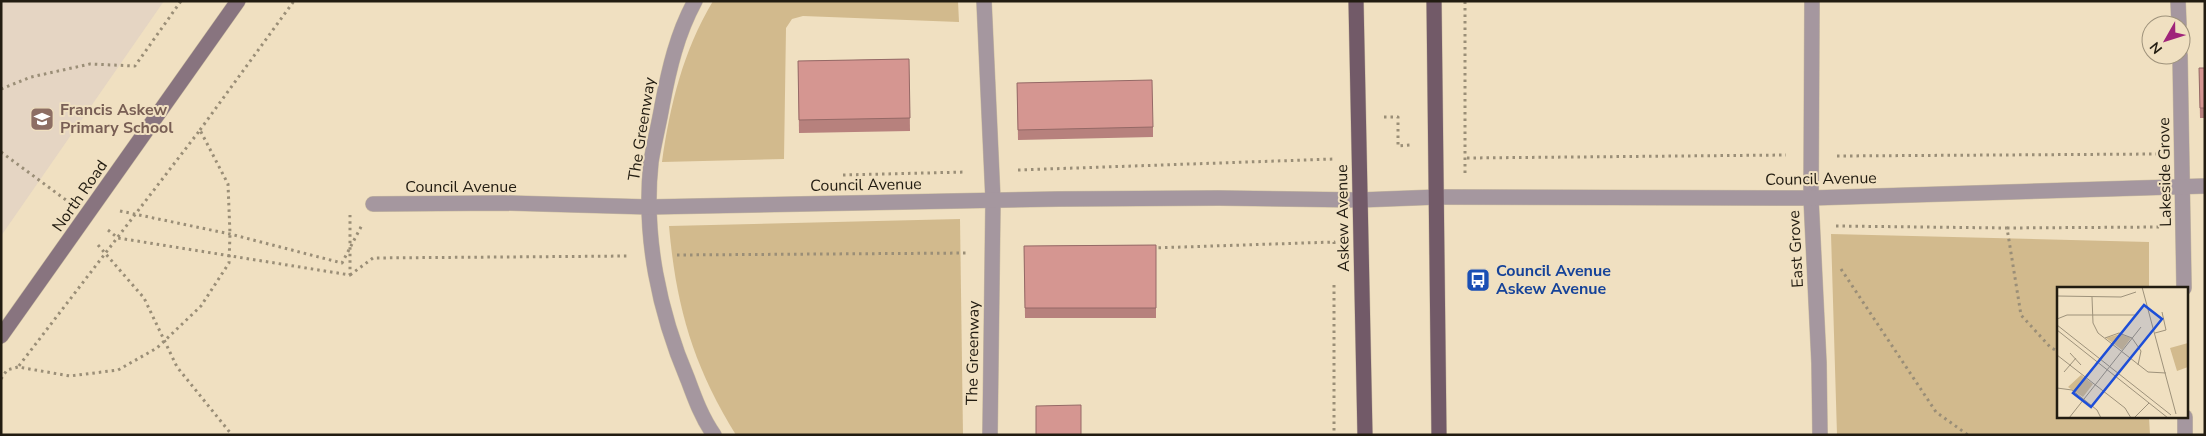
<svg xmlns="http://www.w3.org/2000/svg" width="2206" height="436" viewBox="0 0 2206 436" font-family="'Nunito Sans',sans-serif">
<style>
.education{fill:#e5d5c3}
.green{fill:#d2ba8d}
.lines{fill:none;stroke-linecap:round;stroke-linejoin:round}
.lane-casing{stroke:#cbbda1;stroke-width:16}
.street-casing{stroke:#cbbda1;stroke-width:16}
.secondary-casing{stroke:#cbbda1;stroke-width:16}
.primary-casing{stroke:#cbbda1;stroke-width:16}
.path{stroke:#9a8e77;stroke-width:3;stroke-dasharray:2.5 4;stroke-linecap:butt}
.lane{stroke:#a5979f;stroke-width:15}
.street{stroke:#a5979f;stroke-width:15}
.secondary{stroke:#88747f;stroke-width:15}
.primary{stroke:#725a68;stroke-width:15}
.wall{fill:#b7817d}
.building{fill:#d59691;stroke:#956966}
.labels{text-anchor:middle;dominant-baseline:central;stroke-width:4;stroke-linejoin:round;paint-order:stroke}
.education-label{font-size:16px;font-weight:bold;fill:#785e54;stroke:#f0e0c1;text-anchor:start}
.street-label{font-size:16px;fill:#221c11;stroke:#f0e0c1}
.transit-label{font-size:16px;font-weight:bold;fill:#164399;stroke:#f0e0c1;text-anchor:start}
.inset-road{fill:none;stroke:#9e927b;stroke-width:1}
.view{fill:#1d4ed8;fill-opacity:0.15;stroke:#1d4ed8;stroke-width:2.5}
.inset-edge{fill:none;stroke:#221c11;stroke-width:2.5}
</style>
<rect width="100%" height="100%" fill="#f0e0c1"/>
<polygon class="education" points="1,1 164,1 1,236"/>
<g class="green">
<path d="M 713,1 L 958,1 L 959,22 L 803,16 L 792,19 L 786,28 L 784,159 L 662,162 C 670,105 683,51 713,1 Z"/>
<path d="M 960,219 L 963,435 L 736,435 C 693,366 676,306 669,226 Z"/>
<polygon points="1831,234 2149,242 2149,288 2058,288 2058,417 2149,417 2150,435 1837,435"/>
</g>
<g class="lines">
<g class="lane-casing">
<polyline id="lane" points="1360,200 1438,197"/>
</g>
<g class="street-casing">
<g id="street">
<path d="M 695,1 C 677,34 669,69 662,106 C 659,124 654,143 651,162 C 643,236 659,312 688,380 C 695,399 702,418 714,435"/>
<polyline points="984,1 993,200 990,435"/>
<polyline points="1812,1 1811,198 1819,363 1820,435"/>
<polyline points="2178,1 2179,25"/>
<polyline points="2180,55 2184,288"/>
<polyline points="1438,197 1811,198 2205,186"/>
<polyline points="373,204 504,203 649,207 1059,199 1219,198 1360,200"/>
<polyline points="2185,417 2185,435"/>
</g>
</g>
<g class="secondary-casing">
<polyline id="secondary" points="1,336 238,1"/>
</g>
<g class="primary-casing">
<g id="primary">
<polyline points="1356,1 1365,435"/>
<polyline points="1434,1 1439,435"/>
</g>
</g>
<g class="path">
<polyline points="1,89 31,77 90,64 135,66 181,1"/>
<polyline points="1384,117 1398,117 1398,146 1411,145"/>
<polyline points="200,130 294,1"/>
<polyline points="1,152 66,200"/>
<polyline points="1837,156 2156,154"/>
<polyline points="1467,158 1786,155"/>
<polyline points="1018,170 1334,159"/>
<polyline points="1465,173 1465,1"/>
<polyline points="843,175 966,172"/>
<polyline points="120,211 230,234 342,263 362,225"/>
<polyline points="1836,226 2007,228 2021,315 2051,348 2058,351"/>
<polyline points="2007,228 2159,227"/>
<polyline points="108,230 118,238 350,275 350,215"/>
<polyline points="98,245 144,298 177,367 232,435"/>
<polyline points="1152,248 1334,242 1334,244"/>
<polyline points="677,255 969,253"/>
<polyline points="1841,269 1936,412 1968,435"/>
<polyline points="350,275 373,258 629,256"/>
<polyline points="1334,285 1334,435"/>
<polyline points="1,379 7,370 18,367 70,376 118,370 157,348 201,306 229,263 230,234 228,184 200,130 18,367"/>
</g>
<use href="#lane" class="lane"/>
<use href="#street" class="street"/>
<use href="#secondary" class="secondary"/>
<use href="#primary" class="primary"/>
</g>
<g class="wall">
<polygon points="909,59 910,131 799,133 798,61"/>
<polygon points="2199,68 2205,68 2205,118 2200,118"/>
<polygon points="1017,83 1153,127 1153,137 1018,140"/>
<polygon points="1156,245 1156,318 1025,318 1024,246"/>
</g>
<g class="building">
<polygon points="909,59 910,118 799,120 798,61"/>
<polygon points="2199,68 2205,68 2205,108 2200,108"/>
<polygon points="1152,80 1153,127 1018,130 1017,83"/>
<polygon points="1156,245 1156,308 1025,308 1024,246"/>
<polygon points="1081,405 1081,435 1036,435 1036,406"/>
</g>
<defs>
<g id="school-square" transform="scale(1.25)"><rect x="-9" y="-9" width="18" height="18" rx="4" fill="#8d6e63" stroke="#f0e0c1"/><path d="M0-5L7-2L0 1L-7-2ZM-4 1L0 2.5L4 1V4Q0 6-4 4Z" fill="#fff"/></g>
<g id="bus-square" transform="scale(1.25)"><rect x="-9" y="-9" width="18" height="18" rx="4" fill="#1a4fb4" stroke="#f0e0c1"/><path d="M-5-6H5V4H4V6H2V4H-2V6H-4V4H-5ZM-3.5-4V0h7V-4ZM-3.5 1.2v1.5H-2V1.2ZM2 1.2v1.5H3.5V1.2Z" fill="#fff"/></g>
</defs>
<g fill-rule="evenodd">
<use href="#school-square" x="42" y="119"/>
<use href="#bus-square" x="1478" y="280"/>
</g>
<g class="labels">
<g class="education-label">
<text x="60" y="110">Francis Askew<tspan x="60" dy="18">Primary School</tspan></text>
</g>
<g class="street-label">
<text transform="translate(642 129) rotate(-81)">The Greenway</text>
<text transform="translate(2165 172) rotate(-91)">Lakeside Grove</text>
<text transform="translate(1821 179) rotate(-1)">Council Avenue</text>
<text transform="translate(866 185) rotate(-1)">Council Avenue</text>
<text x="461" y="187">Council Avenue</text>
<text transform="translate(80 196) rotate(-55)">North Road</text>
<text transform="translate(1343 218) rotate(-91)">Askew Avenue</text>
<text transform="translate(1796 249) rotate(-93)">East Grove</text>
<text transform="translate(973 353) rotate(-89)">The Greenway</text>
</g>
<g class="transit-label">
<text x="1496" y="271">Council Avenue<tspan x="1496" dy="18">Askew Avenue</tspan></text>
</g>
</g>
<g transform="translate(2057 287)">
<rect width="131" height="131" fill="#f0e0c1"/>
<path d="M 63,47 L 74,51 L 65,63 L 49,51 ZM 131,56 L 131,80 L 120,84 L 113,61 ZM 24,88 L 36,97 L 26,110 L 11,100 Z" fill="#d2ba8d"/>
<path class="inset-road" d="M 85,0 L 119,127M 0,9 L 64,10 L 79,5M 35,10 L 36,36 L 41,46 L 91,85 L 109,86M 0,32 L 10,28 L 78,28M 0,38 L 114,128M 0,43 L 111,131M 98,46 L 109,43 L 105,25M 48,51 L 62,46 L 75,51 L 84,64 L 81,78M 13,66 L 24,78M 0,68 L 68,121 L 74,131M 7,85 L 19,71M 0,101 L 15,103 L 40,123 L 44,131M 12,131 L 84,40M 77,131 L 92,116"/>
<path class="view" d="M 87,18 L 105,32 L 34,120 L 16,106 Z"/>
<rect width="131" height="131" class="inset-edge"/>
</g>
<rect width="2206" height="436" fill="none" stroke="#221c11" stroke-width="5"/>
<g transform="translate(2166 40) rotate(231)"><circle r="24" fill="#f0e0c1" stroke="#9e927b"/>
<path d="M0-4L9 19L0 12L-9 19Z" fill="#9f247a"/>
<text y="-8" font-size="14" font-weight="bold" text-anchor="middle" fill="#221c11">N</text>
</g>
</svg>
